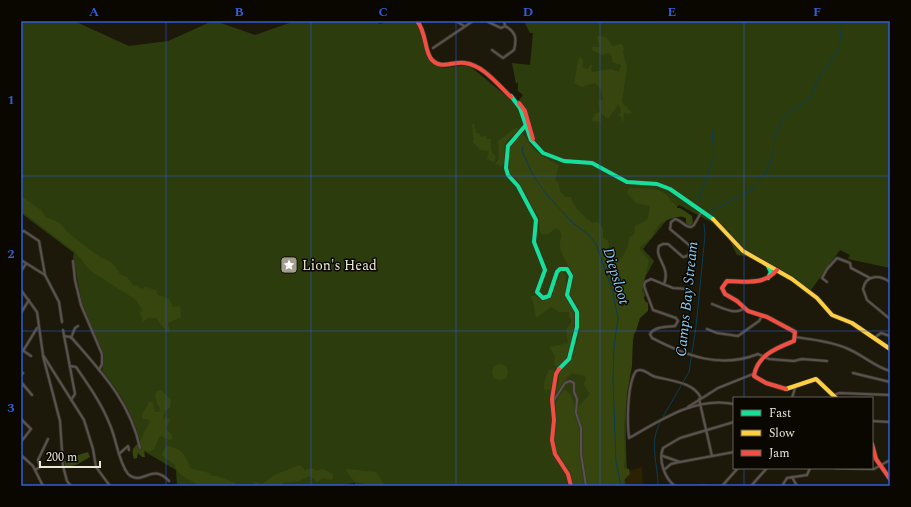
<svg xmlns="http://www.w3.org/2000/svg" width="911" height="507" viewBox="0 0 911 507" font-family="Spectral,serif">
<style>
.built{fill:#2a2202}
.green{fill:#2d3c0d}
.forest{fill:#36460e}
.lines{fill:none;stroke-linecap:round;stroke-linejoin:round}
.stream{stroke:#0b3c54;stroke-width:1}
.street-casing{stroke:#373529;stroke-width:3.5}
.fast-casing{stroke:#373529;stroke-width:5.5}
.slow-casing{stroke:#373529;stroke-width:5.5}
.jam-casing{stroke:#373529;stroke-width:5.5}
.street{stroke:#5b5250;stroke-width:2}
.fast{stroke:#16e098;stroke-width:4}
.slow{stroke:#ffcf43;stroke-width:4}
.jam{stroke:#f24e42;stroke-width:4}
.grid{fill:none;stroke:#325dd8;stroke-width:1;stroke-opacity:0.55}
.labels{text-anchor:middle;dominant-baseline:central;stroke-width:3;stroke-linejoin:round;paint-order:stroke}
.poi-label{font-size:14px;fill:#ebe7d8;stroke:#0a0701;text-anchor:start}
.water-label{font-size:15px;font-style:italic;fill:#89cffc;stroke:#0a0701}
.neatline{fill:none;stroke:#325dd8;stroke-width:1.5}
.grid-label{font-size:13px;text-anchor:middle;font-weight:bold;fill:#325dd8}
</style>
<rect width="100%" height="100%" fill="#1c190a"/>
<polygon class="built" points="642,467 643,486 626,486 624,472"/>
<path class="green" d="M 21,21 L 74,21 L 129,46 L 168,41 L 208,23 L 218,22 L 255,35 L 295,21 L 375,21 L 380,24 L 388,21 L 413,21 C 431,33 418,58 437,66 C 448,71 459,63 471,67 L 516,104 L 523,95 L 518,91 L 518,82 L 516,84 L 512,63 L 530,65 L 533,33 L 530,33 L 524,21 L 890,21 L 890,268 L 848,259 L 850,255 L 840,250 L 811,290 L 798,281 L 785,277 L 755,257 L 737,255 L 730,241 L 730,232 L 679,205 L 643,249 L 654,261 L 642,283 L 646,296 L 644,297 C 626,351 624,415 627,471 L 624,473 L 626,486 L 355,486 L 355,483 L 335,486 L 177,486 L 176,470 L 142,450 C 136,420 122,394 102,371 L 104,355 L 82,304 L 73,257 L 74,253 L 21,213 Z"/>
<g class="forest">
<polygon points="601,36 607,38 612,46 622,44 624,48 623,52 627,68 622,102 632,113 630,114 624,113 623,123 621,117 618,114 621,114 620,111 621,109 618,105 608,119 601,113 601,122 592,121 594,114 600,112 599,102 603,99 601,89 595,83 582,87 574,83 578,61 580,57 583,61 582,67 588,69 590,65 593,65 591,69 592,72 611,69 619,72 621,65 612,62 612,55 609,53 602,55 592,50 592,47 600,47 597,39 598,36"/>
<path d="M 474,123 L 476,133 L 479,133 L 481,137 L 486,136 L 487,139 L 491,139 C 491,145 490,153 496,156 L 494,162 L 487,159 L 489,151 L 480,150 L 473,142 L 474,138 L 473,137 L 472,125 Z"/>
<polygon points="520,127 505,143 504,164 500,167 498,164 495,165 499,158 498,141 514,129"/>
<path d="M 522,134 C 527,136 528,142 532,147 C 538,155 550,160 559,165 L 555,180 L 559,183 L 560,191 L 565,197 L 571,197 C 573,208 585,216 592,223 L 598,222 L 603,229 L 603,237 L 608,241 L 610,255 L 613,258 L 622,258 L 628,246 L 629,237 L 634,235 L 635,226 C 650,218 647,224 650,206 L 636,203 L 627,193 L 629,188 C 643,190 660,185 669,198 C 672,203 676,203 677,208 L 680,208 L 692,216 L 693,223 L 690,226 L 686,223 L 686,218 C 678,214 668,220 660,223 L 651,238 L 639,248 L 649,260 L 642,291 L 645,301 L 648,303 L 648,311 L 640,318 L 636,331 L 633,335 L 632,366 L 627,394 L 624,425 L 625,460 L 624,468 L 629,469 L 630,474 L 624,480 L 623,486 L 573,486 L 570,475 L 557,454 L 554,442 L 556,420 L 555,405 L 559,395 L 565,389 L 570,394 L 576,409 L 590,394 L 583,384 L 586,380 L 585,376 L 572,373 L 563,382 L 561,387 L 555,393 L 559,381 L 559,373 C 562,369 566,366 569,362 C 577,349 582,325 579,311 C 577,305 572,301 570,295 L 573,273 C 569,267 559,252 560,244 C 560,237 565,233 556,228 L 547,235 L 540,233 L 538,217 L 519,183 L 509,173 L 509,149 Z"/>
<path d="M 21,196 L 41,210 L 46,217 L 60,223 L 67,232 L 101,258 C 109,258 117,268 120,274 L 127,277 L 134,286 L 138,285 L 141,289 L 146,287 L 156,290 L 158,295 L 169,299 L 173,307 L 180,306 L 181,317 L 168,323 L 170,332 L 167,332 L 156,318 L 148,318 L 143,322 L 140,312 L 143,311 L 136,300 L 91,271 L 75,252 L 21,211 Z"/>
<polygon points="562,271 566,276 566,297 574,311 574,328 568,357 563,363 557,367 554,365 555,356 549,347 568,343 566,330 572,321 569,317 569,312 559,312 551,307 536,318 533,301 530,297 534,295 542,300 551,298 556,282 559,279 559,273"/>
<circle cx="500" cy="372" r="8"/>
<path d="M 549,370 L 555,370 L 550,396 L 551,390 L 547,389 L 546,394 C 542,385 545,379 549,370 Z"/>
<path d="M 161,390 L 171,400 L 170,408 L 166,410 L 163,418 L 170,419 L 166,429 L 172,435 L 172,438 L 170,440 L 160,436 L 154,449 L 149,452 L 144,450 L 145,457 L 142,457 L 138,453 L 137,458 L 134,459 C 130,446 136,448 141,439 C 144,433 147,427 150,421 L 148,419 L 143,419 L 142,414 L 150,401 L 153,403 L 155,412 L 159,412 L 160,408 L 157,404 L 155,395 L 157,391 Z"/>
<path d="M 167,446 C 183,449 185,454 190,468 L 209,473 L 213,476 L 217,476 L 235,483 L 236,486 L 200,486 L 181,475 L 177,471 L 174,464 L 161,455 Z"/>
<polygon points="88,452 90,457 76,465 65,467 64,458 66,462 75,460 75,456"/>
<polygon points="300,465 305,470 313,468 317,471 323,469 333,474 333,478 331,480 323,478 317,482 310,476 299,481 283,483 281,486 252,486 255,482 262,484 274,475"/>
<polygon points="347,469 376,472 385,486 371,486 354,481 346,471"/>
</g>
<g class="lines">
<g class="stream">
<polyline points="523,146 522,151 533,175 546,194 573,223 589,235 596,244 612,289 618,318 614,347 613,380 616,462 621,486"/>
<polyline points="698,200 714,158 712,130"/>
<polyline points="711,211 750,191 766,173 773,154 774,136 785,115 810,98 819,77 839,49 842,21"/>
<polyline points="663,417 689,372 696,327 705,235 704,224"/>
<path d="M 658,486 C 658,462 648,443 661,421"/>
</g>
<g class="street-casing">
<g id="street">
<polyline points="456,21 464,26"/>
<polyline points="486,21 501,28 505,26 504,21"/>
<polyline points="433,48 473,21"/>
<path d="M 492,50 L 503,58 L 514,50 C 517,38 516,32 505,26"/>
<polyline points="21,232 24,231 39,241 45,275"/>
<polyline points="21,260 45,275 59,302 62,322"/>
<polyline points="73,261 75,280 81,305 102,354 102,364 99,370"/>
<polyline points="21,271 26,264"/>
<polyline points="827,282 822,278 827,269 837,258 850,263 851,268 870,278"/>
<path d="M 890,282 C 880,275 866,274 863,289 L 867,300 L 890,319"/>
<path d="M 664,284 C 671,266 654,259 659,246 L 663,244 L 668,244 L 683,257 L 687,256 L 691,251 L 689,245 L 670,229 L 671,222 L 675,219 C 682,220 684,227 691,227 L 694,225 L 702,211"/>
<path d="M 688,289 L 673,288 L 651,279 L 645,282 L 644,286 L 653,310 L 676,318 L 678,321 L 675,326 C 667,327 655,326 650,334 L 652,338 C 687,356 720,369 758,354 L 769,359 L 781,360 L 794,361 L 802,359 L 827,361"/>
<polyline points="21,290 37,312 43,355 84,420 93,449 96,467 110,486"/>
<path d="M 712,304 C 721,307 736,316 744,308"/>
<polyline points="21,313 29,300"/>
<polyline points="707,329 717,333 738,336 759,321 762,316"/>
<polyline points="63,330 75,394 71,400"/>
<path d="M 64,336 L 71,337 C 101,372 130,401 140,448"/>
<path d="M 795,337 C 811,339 832,342 846,348 C 862,354 873,366 890,371"/>
<polyline points="71,338 75,328 78,326"/>
<polyline points="874,338 881,333 890,336"/>
<polyline points="21,349 31,356"/>
<polyline points="23,351 37,328"/>
<polyline points="43,356 60,421 63,466 67,481 71,486"/>
<path d="M 70,366 L 76,367 C 89,386 102,404 110,425 C 117,441 118,461 128,474 C 143,487 151,462 169,481"/>
<polyline points="853,373 890,382"/>
<polyline points="21,375 23,373"/>
<polyline points="21,382 32,395"/>
<polyline points="834,395 839,393 890,395"/>
<path d="M 701,398 C 693,381 669,381 653,376 C 647,373 643,368 636,371 C 627,384 627,422 629,438 C 661,420 696,396 734,404"/>
<polyline points="792,398 795,388"/>
<polyline points="699,399 712,456"/>
<polyline points="552,403 565,383 570,381 574,383 574,392 577,399 576,413 581,428 581,454 586,486"/>
<polyline points="688,407 718,388 753,374"/>
<polyline points="21,419 31,429 21,442"/>
<polyline points="872,421 890,422"/>
<polyline points="119,454 128,446 129,450"/>
<polyline points="21,455 33,466 43,486"/>
<polyline points="663,456 680,462 734,452"/>
<polyline points="835,468 874,469 890,460"/>
<polyline points="665,469 671,464 679,462"/>
<polyline points="35,470 40,467 38,460 48,439"/>
<polyline points="792,477 797,486"/>
<path d="M 675,486 C 665,479 658,460 663,448 L 680,438 L 734,422"/>
<polyline points="699,486 708,486"/>
<polyline points="722,486 738,468"/>
<polyline points="751,486 767,468"/>
<polyline points="782,486 787,478 807,475 810,468"/>
</g>
</g>
<g class="fast-casing">
<g id="fast">
<polyline points="511,96 520,108 531,140 543,153 564,161 592,163 627,182 657,184 670,189 713,219"/>
<polyline points="525,126 508,146 506,168 508,175 518,186 536,220 534,242 545,270 537,292 543,298 549,296 557,272 560,269 567,269 571,276 567,295 577,312 577,327 569,359 559,369"/>
<polyline points="768,266 771,272 768,278"/>
</g>
</g>
<g class="slow-casing">
<g id="slow">
<polyline points="713,219 743,251 792,279 817,298 832,315 852,323 890,349"/>
<polyline points="786,389 816,379 836,398"/>
</g>
</g>
<g class="jam-casing">
<g id="jam">
<path d="M 417,21 C 427,33 424,52 432,60 C 442,70 453,61 465,63 C 483,65 498,85 511,97"/>
<polyline points="519,103 525,111 533,139"/>
<path d="M 777,270 C 763,286 746,281 727,281 L 722,288 L 725,294 L 737,301 L 748,311 L 767,317 L 795,332 L 794,341 C 777,348 757,355 754,376 L 766,383 L 786,389"/>
<polyline points="559,369 556,374 552,399 554,420 552,440 555,454 568,474 571,486"/>
<polyline points="872,444 876,459 890,479"/>
</g>
</g>
<use href="#street" class="street"/>
<use href="#fast" class="fast"/>
<use href="#slow" class="slow"/>
<use href="#jam" class="jam"/>
</g>
<path class="grid" d="M 166,21 L 166,486M 311,21 L 311,486M 456,21 L 456,486M 600,21 L 600,486M 744,21 L 744,398M 21,176 L 890,176M 21,331 L 890,331M 744,468 L 744,486"/>
<defs>
<g id="sight-square" transform="scale(0.9)"><rect x="-9" y="-9" width="18" height="18" rx="4" fill="#a39f90" stroke="#0a0701"/><path d="M0-6L1.8-2.2L6-1.7L2.9 1.2L3.7 5.4L0 3.3L-3.7 5.4L-2.9 1.2L-6-1.7L-1.8-2.2Z" fill="#fff"/></g>
</defs>
<g fill-rule="evenodd">
<use href="#sight-square" x="289" y="265"/>
</g>
<g class="labels">
<g class="poi-label">
<text x="302" y="265">Lion's Head</text>
</g>
<g class="water-label">
<text transform="translate(616 276) rotate(73)">Diepsloot</text>
<text transform="translate(687 299) rotate(-84)">Camps Bay Stream</text>
</g>
</g>
<rect width="911" height="507" fill="none" stroke="#0a0701" stroke-width="44"/>
<rect x="733" y="397" width="140" height="72" fill="#0a0701" stroke="#646157"/>
<rect x="741" y="410" width="20" height="6" fill="#16e098" stroke="#646157"/>
<text x="769" y="417" font-size="12" fill="#ebe7d8">Fast</text>
<rect x="741" y="430" width="20" height="6" fill="#ffcf43" stroke="#646157"/>
<text x="769" y="437" font-size="12" fill="#ebe7d8">Slow</text>
<rect x="741" y="450" width="20" height="6" fill="#f24e42" stroke="#646157"/>
<text x="769" y="457" font-size="12" fill="#ebe7d8">Jam</text>
<path d="M40 461v6h60v-6" fill="none" stroke="#ebe7d8" stroke-width="2"/>
<text x="46" y="461" font-size="12" fill="#ebe7d8" stroke="#0a0701" stroke-width="3" paint-order="stroke">200 m</text>
<rect x="22" y="22" width="867" height="463" class="neatline"/>
<g class="grid-label">
<text x="94" y="16">A</text>
<text x="239" y="16">B</text>
<text x="383" y="16">C</text>
<text x="528" y="16">D</text>
<text x="672" y="16">E</text>
<text x="817" y="16">F</text>
<text x="11" y="104">1</text>
<text x="11" y="258">2</text>
<text x="11" y="412">3</text>
</g>
</svg>
